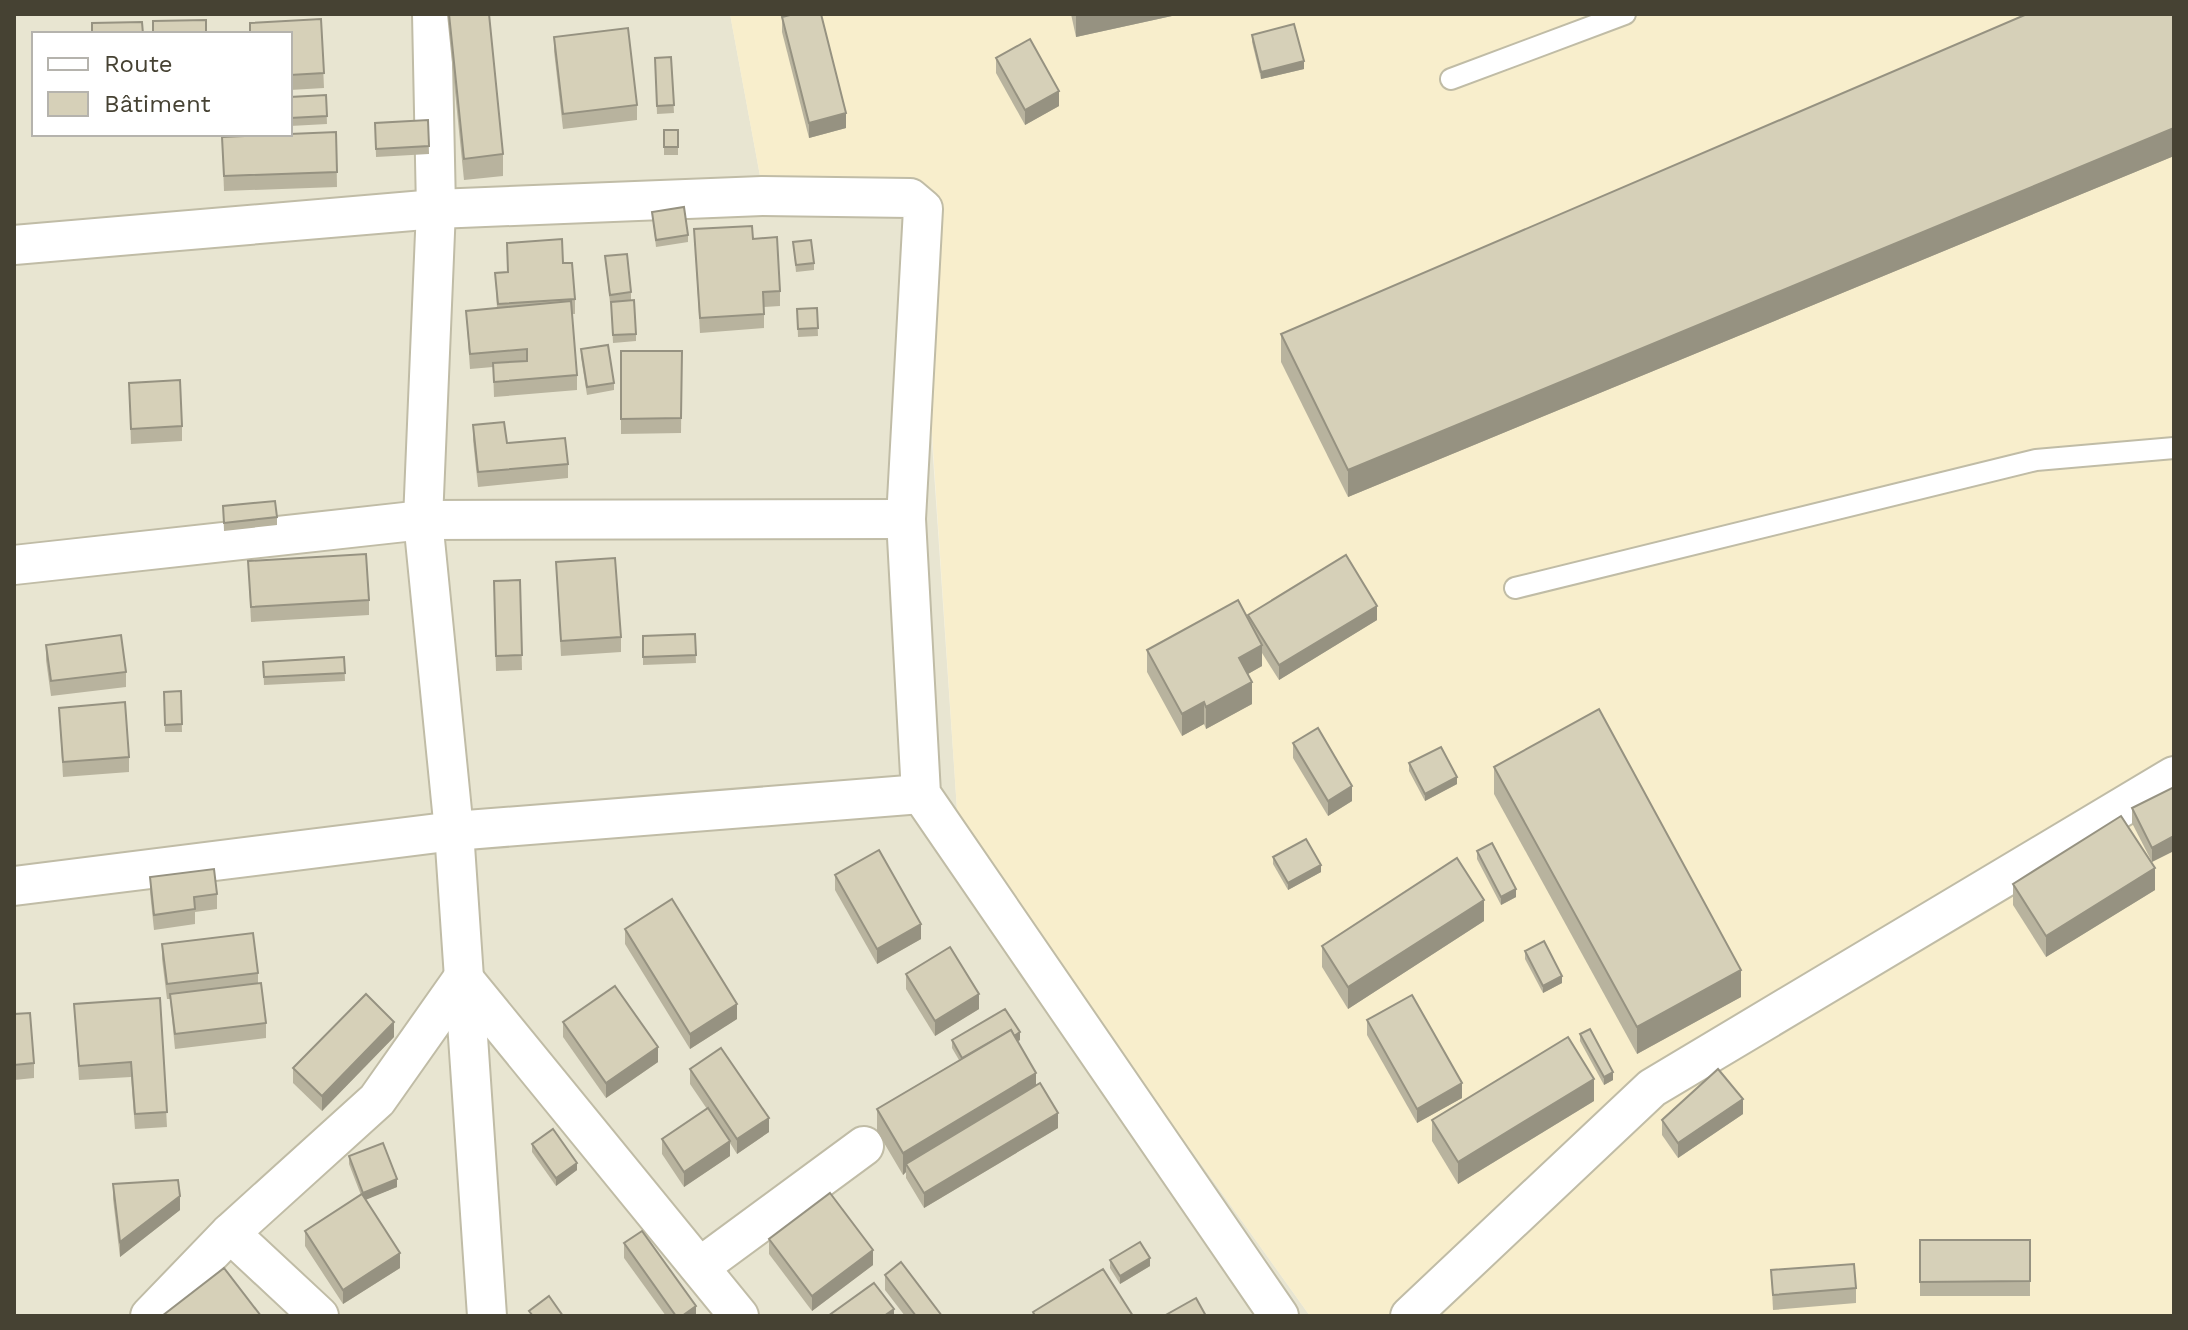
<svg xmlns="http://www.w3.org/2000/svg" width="2188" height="1330" viewBox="0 0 2188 1330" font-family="'Work Sans',sans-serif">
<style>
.residential{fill:#e8e5d1;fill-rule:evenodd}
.commercial{fill:#f8eecc}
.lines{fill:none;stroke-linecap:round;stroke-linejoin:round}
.service-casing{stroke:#c0bca6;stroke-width:24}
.minor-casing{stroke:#c0bca6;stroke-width:42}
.service{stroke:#fff;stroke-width:20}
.minor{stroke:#fff;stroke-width:38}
.wall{fill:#b8b39e}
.shaded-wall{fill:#969281}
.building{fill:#d6d0b8;stroke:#969281;stroke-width:2}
</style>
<rect width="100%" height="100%" fill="#f4f2e4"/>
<path class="residential" d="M 14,14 L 730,14 L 765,203 L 916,207 L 958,825 L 1310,1316 L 14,1316 ZM 34,34 L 290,34 L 290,134 L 34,134 Z"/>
<polygon class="commercial" points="730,14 2174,14 2174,1316 1310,1316 958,825 917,208 765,203"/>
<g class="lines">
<g class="service-casing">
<g id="service">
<polyline points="1451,79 1625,14"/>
<polyline points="1515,588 2036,460 2174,448"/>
</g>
</g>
<g class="minor-casing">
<g id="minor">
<polyline points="432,14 436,209 423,520 454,831 487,1316"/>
<polyline points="14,245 436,209 762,196 910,198 923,209 906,519 921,794 1279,1316"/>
<polyline points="14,565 423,520 906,519"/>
<polyline points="14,886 454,831 921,794"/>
<polyline points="230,1233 319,1316"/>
<polyline points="701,1266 864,1146"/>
<polyline points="150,1316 230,1233 377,1100 463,978 739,1316"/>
<polyline points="1410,1316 1652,1088 2174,776"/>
</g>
</g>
<use href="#service" class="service"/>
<use href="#minor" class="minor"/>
</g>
<g class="wall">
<polygon points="447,14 489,14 503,154 503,176 464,180"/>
<polygon points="1071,14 1181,14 1076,37"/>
<polygon points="782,17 846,128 809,138 782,32"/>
<polygon points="321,19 324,88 290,90 290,34 250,34 250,23"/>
<polygon points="1252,35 1304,69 1261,79 1252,42"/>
<polygon points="554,37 637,105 637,120 563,129 554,51"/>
<polygon points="671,57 674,113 657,114 655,58"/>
<polygon points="996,58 1059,106 1025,125 996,73"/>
<polygon points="326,95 327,124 290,126 290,97"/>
<polygon points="428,120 429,154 376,157 375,123"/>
<rect x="664" y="130" width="14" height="25"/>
<polygon points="336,132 337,187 224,191 222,137"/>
<polygon points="2174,156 1348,497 1281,362 1281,334"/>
<polygon points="652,212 688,235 688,242 656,247"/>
<polygon points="694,229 753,239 780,291 780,306 764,307 764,328 700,333"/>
<polygon points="793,242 814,263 814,270 796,272"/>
<polygon points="507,243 563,263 575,299 575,314 572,314 577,375 577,390 494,397 493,367 470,369 466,311 497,308 495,273 507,272"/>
<polygon points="605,256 631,292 631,300 619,301 636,334 636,341 613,343 611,302 610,303"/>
<polygon points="817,308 818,336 798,337 797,309"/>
<polygon points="581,349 614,383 614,390 587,395 581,357"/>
<polygon points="621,351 682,351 681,433 621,434"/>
<polygon points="129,383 182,426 182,441 131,444"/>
<polygon points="473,425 507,443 568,464 568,478 478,487 473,440"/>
<polygon points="223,506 277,517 277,525 224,531"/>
<polygon points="248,561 369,600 369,615 251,622"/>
<polygon points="556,562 621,637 621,652 561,656"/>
<polygon points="520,580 522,670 496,671 494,596"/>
<polygon points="1248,615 1377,620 1279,680 1262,653 1262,666 1248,674 1252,704 1206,729 1204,724 1182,736 1147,672 1147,650 1248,618"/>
<polygon points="695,634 696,663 643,665 643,636"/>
<polygon points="46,645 126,672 126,687 51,696 46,660"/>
<polygon points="344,657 345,681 264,685 263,662"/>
<polygon points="181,691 182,732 165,732 164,692"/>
<polygon points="59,708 129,757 129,772 63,777"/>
<polygon points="1293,743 1352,801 1328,816 1293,758"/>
<polygon points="1409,763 1457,784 1425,801 1409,771"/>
<polygon points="1494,767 1741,997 1637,1054 1494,794"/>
<polygon points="2174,787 2152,862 2132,823 2132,808"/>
<polygon points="1477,851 1516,897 1501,905 1477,859"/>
<polygon points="1273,857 1321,872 1288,890 1273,864"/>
<polygon points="835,875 921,939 877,964 835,890"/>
<polygon points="150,877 217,894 217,909 195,912 195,924 154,930 150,892"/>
<polygon points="2013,884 2155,890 2046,957 2013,905"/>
<polygon points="1484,921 1348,1009 1322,967 1322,946"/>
<polygon points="625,929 737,1019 690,1049 625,944"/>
<polygon points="162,944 258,973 258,983 266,1023 266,1038 175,1049 170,999 167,999 162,959"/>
<polygon points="1525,951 1562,983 1543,993 1525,959"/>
<polygon points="906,974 979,1009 935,1036 906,989"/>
<polygon points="160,998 167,1127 135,1129 131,1077 79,1080 74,1004"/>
<polygon points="14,1014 34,1063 34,1078 14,1080"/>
<polygon points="1367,1020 1462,1098 1417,1123 1367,1035"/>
<polygon points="563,1022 658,1062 606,1098 563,1037"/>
<polygon points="1580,1034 1613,1080 1604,1085 1580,1041"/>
<polygon points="394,1037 322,1111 293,1083 293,1068"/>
<polygon points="952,1040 1020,1040 1018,1041 1036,1086 1058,1128 924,1208 906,1178 906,1172 903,1175 877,1131 877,1109 959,1060 952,1048"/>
<polygon points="690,1069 769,1132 737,1154 730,1143 730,1156 684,1187 662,1154 662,1139 707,1109 690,1084"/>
<polygon points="1594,1101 1458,1184 1432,1141 1432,1120"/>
<polygon points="1743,1114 1678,1158 1662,1135 1662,1120"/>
<polygon points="532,1144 577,1170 556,1186 532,1152"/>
<polygon points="349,1156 397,1187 366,1199 400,1268 343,1304 305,1246 305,1231 361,1195 349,1164"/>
<polygon points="113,1184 180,1210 120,1257 113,1199"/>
<polygon points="769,1239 873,1265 812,1311 769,1254"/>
<rect x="1920" y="1240" width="110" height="56"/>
<polygon points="624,1243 696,1316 666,1316 624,1258"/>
<polygon points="1110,1260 1150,1266 1120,1284 1110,1268"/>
<polygon points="1771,1270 1856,1288 1856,1303 1773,1310"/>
<polygon points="885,1275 942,1316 905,1316 885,1290"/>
</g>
<g class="shaded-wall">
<polygon points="1084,14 1181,14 1076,37 1076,16"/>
<polygon points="1304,61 1304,69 1261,79 1261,72"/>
<polygon points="1059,91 1059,106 1025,125 1025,110"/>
<polygon points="846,113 846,128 809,138 809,123"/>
<polygon points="2174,127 2174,156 1348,497 1348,470"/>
<polygon points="1377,606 1377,620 1279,680 1279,665"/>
<polygon points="1262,645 1262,666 1239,679 1239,658"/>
<polygon points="1252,682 1252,704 1206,729 1206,707"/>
<polygon points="1204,702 1204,724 1182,736 1182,714"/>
<polygon points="1457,777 1457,784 1425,801 1425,794"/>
<polygon points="1352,786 1352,801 1328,816 1328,801"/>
<polygon points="2174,836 2174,851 2152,862 2152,848"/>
<polygon points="1321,865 1321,872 1288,890 1288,883"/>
<polygon points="2155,868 2155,890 2046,957 2046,936"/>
<polygon points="1516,889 1516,897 1501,905 1501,897"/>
<polygon points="1484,900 1484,921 1348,1009 1348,987"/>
<polygon points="921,924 921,939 877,964 877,949"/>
<polygon points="1741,970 1741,997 1637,1054 1637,1027"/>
<polygon points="1562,976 1562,983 1543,993 1543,986"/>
<polygon points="979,994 979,1009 935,1036 935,1021"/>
<polygon points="737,1004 737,1019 690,1049 690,1034"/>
<polygon points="394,1022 394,1037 322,1111 322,1096"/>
<polygon points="1020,1032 1020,1040 966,1072"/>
<polygon points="658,1047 658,1062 606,1098 606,1083"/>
<polygon points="1613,1072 1613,1080 1604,1085 1604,1077"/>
<polygon points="1036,1073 1036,1094 906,1164 906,1172 903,1175 903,1153"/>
<polygon points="1594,1079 1594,1101 1458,1184 1458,1162"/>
<polygon points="1462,1083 1462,1098 1417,1123 1417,1109"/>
<polygon points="1743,1099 1743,1114 1678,1158 1678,1143"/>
<polygon points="1058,1113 1058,1128 924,1208 924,1193"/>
<polygon points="769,1118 769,1132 737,1154 737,1139"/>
<polygon points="730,1141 730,1156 684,1187 684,1172"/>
<polygon points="577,1163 577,1170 556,1186 556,1178"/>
<polygon points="397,1179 397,1187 363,1201 363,1193"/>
<polygon points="180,1196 180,1210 120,1257 120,1242"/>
<polygon points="873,1250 873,1265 812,1311 812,1296"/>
<polygon points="400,1253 400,1268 343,1304 343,1290"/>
<polygon points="1150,1258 1150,1266 1120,1284 1120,1276"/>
<polygon points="696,1306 696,1316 682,1316"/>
<polygon points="894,1309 894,1316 884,1316"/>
</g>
<g class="building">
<polygon points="449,14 489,14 503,154 464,159"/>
<polygon points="794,14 821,14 846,113 809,123 782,17"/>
<polygon points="2027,14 2174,14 2174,128 1348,470 1281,334"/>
<polygon points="321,19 324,73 290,75 290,34 250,34 250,23"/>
<polygon points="206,20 206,34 153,34 153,21"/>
<polygon points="142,22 143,34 92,34 92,23"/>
<polygon points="1294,24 1304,61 1261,72 1252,35"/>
<polygon points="628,28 637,105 563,114 554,37"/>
<polygon points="1030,39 1059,91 1025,110 996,58"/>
<polygon points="671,57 674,105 657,106 655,58"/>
<polygon points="326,95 327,116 290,118 290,97"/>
<polygon points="428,120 429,146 376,149 375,123"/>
<rect x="664" y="130" width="14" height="17"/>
<polygon points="336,132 337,172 224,176 222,137"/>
<polygon points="684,207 688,235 656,240 652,212"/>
<polygon points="752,226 753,239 777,237 780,291 763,292 764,314 700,318 694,229"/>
<polygon points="562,239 563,263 572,263 575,299 498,304 495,273 508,272 507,243"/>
<polygon points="811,240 814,263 796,265 793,242"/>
<polygon points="627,254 631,292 610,295 605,256"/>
<polygon points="634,300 636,334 613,335 611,302"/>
<polygon points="571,301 577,375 494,382 493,363 527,361 527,349 470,354 466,311"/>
<polygon points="817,308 818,328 798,329 797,309"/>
<polygon points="608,345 614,383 587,387 581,349"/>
<polygon points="621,351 682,351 681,418 621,419"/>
<polygon points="180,380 182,426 131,429 129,383"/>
<polygon points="504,422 507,443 565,438 568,464 478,472 473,425"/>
<polygon points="275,501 277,517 224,523 223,506"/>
<polygon points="366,554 369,600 251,607 248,561"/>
<polygon points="1346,555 1377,606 1279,665 1248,615"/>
<polygon points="615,558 621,637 561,641 556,562"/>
<polygon points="520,580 522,655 496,656 494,581"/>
<polygon points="1238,600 1262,645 1239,658 1252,682 1206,707 1204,702 1182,714 1147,650"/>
<polygon points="695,634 696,655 643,657 643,636"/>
<polygon points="121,635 126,672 51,681 46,645"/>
<polygon points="344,657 345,673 264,677 263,662"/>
<polygon points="181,691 182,724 165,725 164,692"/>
<polygon points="125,702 129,757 63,762 59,708"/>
<polygon points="1599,709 1741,970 1637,1027 1494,767"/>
<polygon points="1318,728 1352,786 1328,801 1293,743"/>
<polygon points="1441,747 1457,777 1425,794 1409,763"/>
<polygon points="2174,788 2174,836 2152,848 2132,808 2174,787"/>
<polygon points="2121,816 2155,868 2046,936 2013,884"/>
<polygon points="1306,839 1321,865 1288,883 1273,857"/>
<polygon points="1492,843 1516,889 1501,897 1477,851"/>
<polygon points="879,850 921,924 877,949 835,875"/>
<polygon points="1457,858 1484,900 1348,987 1322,946"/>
<polygon points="214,869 217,894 194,897 195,909 154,915 150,877"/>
<polygon points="672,899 737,1004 690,1034 625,929"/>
<polygon points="253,933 258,973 167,984 162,944"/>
<polygon points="1544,941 1562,976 1543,986 1525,951"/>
<polygon points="950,947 979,994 935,1021 906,974"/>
<polygon points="261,983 266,1023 175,1034 170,994"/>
<polygon points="615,986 658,1047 606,1083 563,1022"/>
<polygon points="366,994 394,1022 322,1096 293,1068"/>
<polygon points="1412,995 1462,1083 1417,1109 1367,1020"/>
<polygon points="160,998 167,1112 135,1114 131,1062 79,1066 74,1004"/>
<polygon points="1005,1009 1020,1032 1014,1036 1011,1030 962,1058 952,1040"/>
<polygon points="30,1013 34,1063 14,1065 14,1014"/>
<polygon points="1590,1029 1613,1072 1604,1077 1580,1034"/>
<polygon points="1011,1030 1036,1073 903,1153 877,1109"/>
<polygon points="1568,1037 1594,1079 1458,1162 1432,1120"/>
<polygon points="721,1048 769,1118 737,1139 690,1069"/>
<polygon points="1718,1069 1743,1099 1678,1143 1662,1120"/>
<polygon points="1040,1083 1058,1113 924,1193 906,1164"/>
<polygon points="708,1108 730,1141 684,1172 662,1139"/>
<polygon points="553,1129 577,1163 556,1178 532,1144"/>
<polygon points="383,1143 397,1179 363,1193 349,1156"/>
<polygon points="178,1180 180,1196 120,1242 113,1184"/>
<polygon points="830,1193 873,1250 812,1296 769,1239"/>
<polygon points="362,1194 400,1253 343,1290 305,1231"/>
<polygon points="642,1231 696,1306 682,1316 676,1316 624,1243"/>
<polygon points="1920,1240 2030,1240 2030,1281 1920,1282"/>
<polygon points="1140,1242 1150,1258 1120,1276 1110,1260"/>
<polygon points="901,1262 942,1316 916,1316 885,1275"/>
<polygon points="1854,1264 1856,1288 1773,1295 1771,1270"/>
<polygon points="224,1268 261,1316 162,1316"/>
<polygon points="1103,1269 1133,1316 1035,1316 1033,1312"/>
<polygon points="874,1283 894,1309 884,1316 828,1316"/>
<polygon points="549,1296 563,1316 533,1316 529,1311"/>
<polygon points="1196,1298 1206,1316 1164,1316"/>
</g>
<rect width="2188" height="1330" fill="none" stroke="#464233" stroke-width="32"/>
<rect x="32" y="32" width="260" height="104" fill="#ffffff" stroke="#b5b3ad" stroke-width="2"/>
<rect x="48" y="58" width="40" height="12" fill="#ffffff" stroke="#b5b3ad" stroke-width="2"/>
<text x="104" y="72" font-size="24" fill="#464233">Route</text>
<rect x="48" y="92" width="40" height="24" fill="#d6d0b8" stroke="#b5b3ad" stroke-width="2"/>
<text x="104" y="112" font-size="24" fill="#464233">Bâtiment</text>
</svg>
